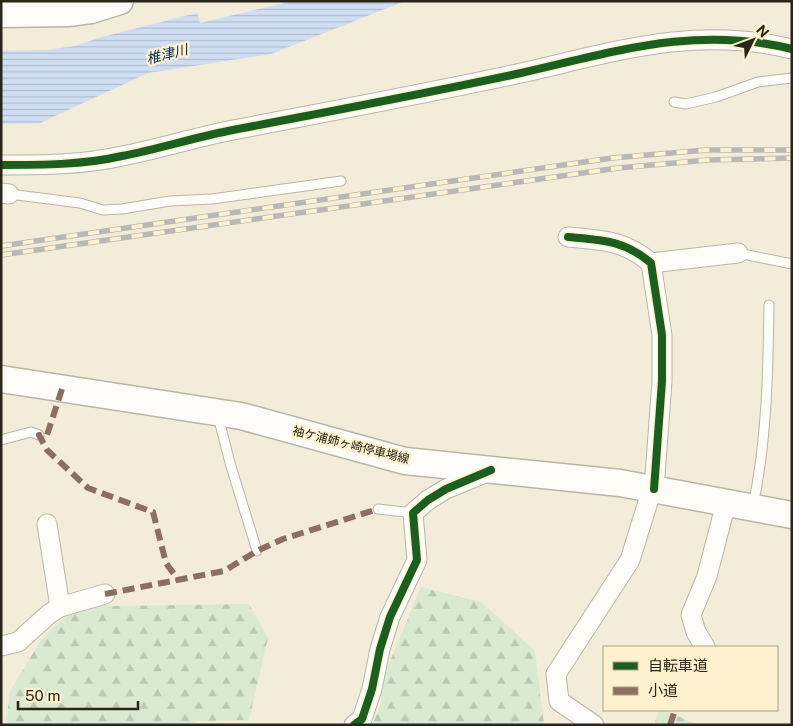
<svg xmlns="http://www.w3.org/2000/svg" width="793" height="726" viewBox="0 0 793 726" font-family="'Public Sans','Noto Sans JP',sans-serif">
<style>
.forest{fill:url(#forest-firs)}
.water{fill:url(#water-rules)}
.lines{fill:none;stroke-linecap:round;stroke-linejoin:round}
.lane-casing{stroke:#bab5a6;stroke-width:11}
.street-casing{stroke:#bab5a6;stroke-width:21}
.secondary-casing{stroke:#bab5a6;stroke-width:29}
.lane{stroke:#fdfcf9;stroke-width:9}
.street{stroke:#fdfcf9;stroke-width:19}
.secondary{stroke:#fdfcf9;stroke-width:26}
.rail-casing{stroke:#b9b8b4;stroke-width:5.5}
.rail{stroke:#fef2ce;stroke-width:4;stroke-dasharray:11;stroke-linecap:butt}
.quiet{stroke:#8d6e63;stroke-width:6;stroke-dasharray:12 6;stroke-linecap:butt}
.cycleway-casing{stroke:#fef2ce;stroke-width:11}
.cycleway{stroke:#1b5e20;stroke-width:8}
.labels{text-anchor:middle;dominant-baseline:central;stroke-width:4.5;stroke-linejoin:round;paint-order:stroke}
.street-label{font-size:12px;fill:#292518;stroke:#fef2ce}
.water-label{font-size:14px;font-style:italic;fill:#02275a;stroke:#fef2ce}
</style>
<defs>
<pattern id="forest-firs" width="22" height="20" patternUnits="userSpaceOnUse" patternTransform="scale(1.25)"><rect width="22" height="20" fill="#d9ead1"/><path d="M5 1l3.5 6h-7zM16 11l3.5 6h-7z" fill="#bac9b3"/></pattern>
<pattern id="water-rules" width="6" height="5" patternUnits="userSpaceOnUse" patternTransform="scale(1.25)"><rect width="6" height="5" fill="#cfdef2"/><path d="M0 2.5h6" fill="none" stroke="#b2becf"/></pattern>
</defs>
<rect width="100%" height="100%" fill="#f3ecd9"/>
<g class="forest">
<polygon points="421,587 481,602 535,651 544,725 372,725 382,702 380,685"/>
<polygon points="83,600 115,606 249,604 268,638 249,720 198,721 188,725 6,725 10,691 41,640"/>
<polygon points="659,710 664,710 698,725 654,725"/>
</g>
<polygon class="water" points="293,1 405,1 271,54 148,73 40,123 1,124 1,51 46,50 75,46 102,37 197,13 200,23"/>
<g class="lines">
<g class="lane-casing">
<g id="lane">
<polyline points="674,102 686,104 716,97 758,82 792,78"/>
<polyline points="9,194 80,203 103,210 122,209 170,201 212,199 341,181"/>
<polyline points="738,253 792,264"/>
<polyline points="218,416 230,463 257,551"/>
<polyline points="1,440 31,432 39,435"/>
<path d="M 753,506 C 767,439 768,373 769,305"/>
<polyline points="378,509 413,513"/>
</g>
</g>
<g class="street-casing">
<g id="street">
<path d="M 1,165 C 41,165 83,165 122,156 C 158,149 193,138 228,131 C 326,112 424,94 521,73 C 614,52 696,25 792,49"/>
<polyline points="1,193 9,194"/>
<path d="M 568,237 C 602,240 624,240 651,263 L 662,335 L 662,381 L 654,489"/>
<polyline points="651,263 738,253"/>
<polyline points="47,524 60,607"/>
<polyline points="1,646 18,642 49,614 60,607 105,594"/>
<polyline points="705,647 696,632 691,615 707,576 726,503"/>
<polyline points="354,725 362,719 372,689 380,649 390,617 417,560 413,513 428,500 446,489 490,471"/>
<polyline points="594,725 559,701 556,674 630,560 652,489"/>
</g>
</g>
<g class="secondary-casing">
<g id="secondary">
<polyline points="1,14 68,13 91,10 120,1"/>
<polyline points="1,379 241,416 405,461 620,483 792,515"/>
</g>
</g>
<use href="#lane" class="lane"/>
<use href="#street" class="street"/>
<use href="#secondary" class="secondary"/>
<g class="rail-casing">
<g id="rail">
<polyline points="1,246 612,158 706,150 792,150"/>
<polyline points="1,255 618,168 708,160 792,158"/>
</g>
</g>
<use href="#rail" class="rail"/>
<g class="quiet">
<polyline points="62,389 47,435 39,435 47,450 88,488 153,512 166,563 179,581"/>
<polyline points="105,594 224,571 257,551 283,539 378,509"/>
<polyline points="670,725 675,710"/>
</g>
<g class="cycleway-casing">
<g id="cycleway">
<path d="M 1,165 C 41,165 83,165 122,156 C 158,149 193,138 228,131 C 326,112 424,94 521,73 C 614,52 696,25 792,49"/>
<path d="M 568,237 C 602,240 624,240 651,263 L 662,335 L 662,381 L 654,489"/>
<polyline points="354,725 362,719 372,689 380,649 390,617 417,560 413,513 428,500 446,489 491,470"/>
</g>
</g>
<use href="#cycleway" class="cycleway"/>
</g>
<g class="labels">
<g class="street-label">
<text transform="translate(351 445) rotate(14)">袖ケ浦姉ヶ崎停車場線</text>
</g>
<g class="water-label">
<text transform="translate(167 54) rotate(-14)">椎津川</text>
</g>
</g>
<rect width="793" height="726" fill="none" stroke="#292518" stroke-width="5"/>
<rect x="603" y="646" width="175" height="65" fill="#fef2ce" stroke="#a9a085"/>
<rect x="613" y="662" width="25" height="8" fill="#1b5e20" stroke="#a9a085"/>
<text x="648" y="671" font-size="15" fill="#292518">自転車道</text>
<rect x="613" y="687" width="25" height="8" fill="#8d6e63" stroke="#a9a085"/>
<text x="648" y="696" font-size="15" fill="#292518">小道</text>
<g transform="translate(753 40) rotate(48)" stroke="#fef2ce" stroke-width="4" paint-order="stroke">
<path d="M0-4L9 19L0 12L-9 19Z" fill="#292518"/>
<text y="-8" font-size="14" font-weight="bold" text-anchor="middle" fill="#292518">N</text>
</g>
<path d="M18 701v8h120v-8" fill="none" stroke="#292518" stroke-width="2.5"/>
<text x="25" y="701" font-size="15" fill="#292518" stroke="#fef2ce" stroke-width="4" paint-order="stroke">50 m</text>
</svg>
